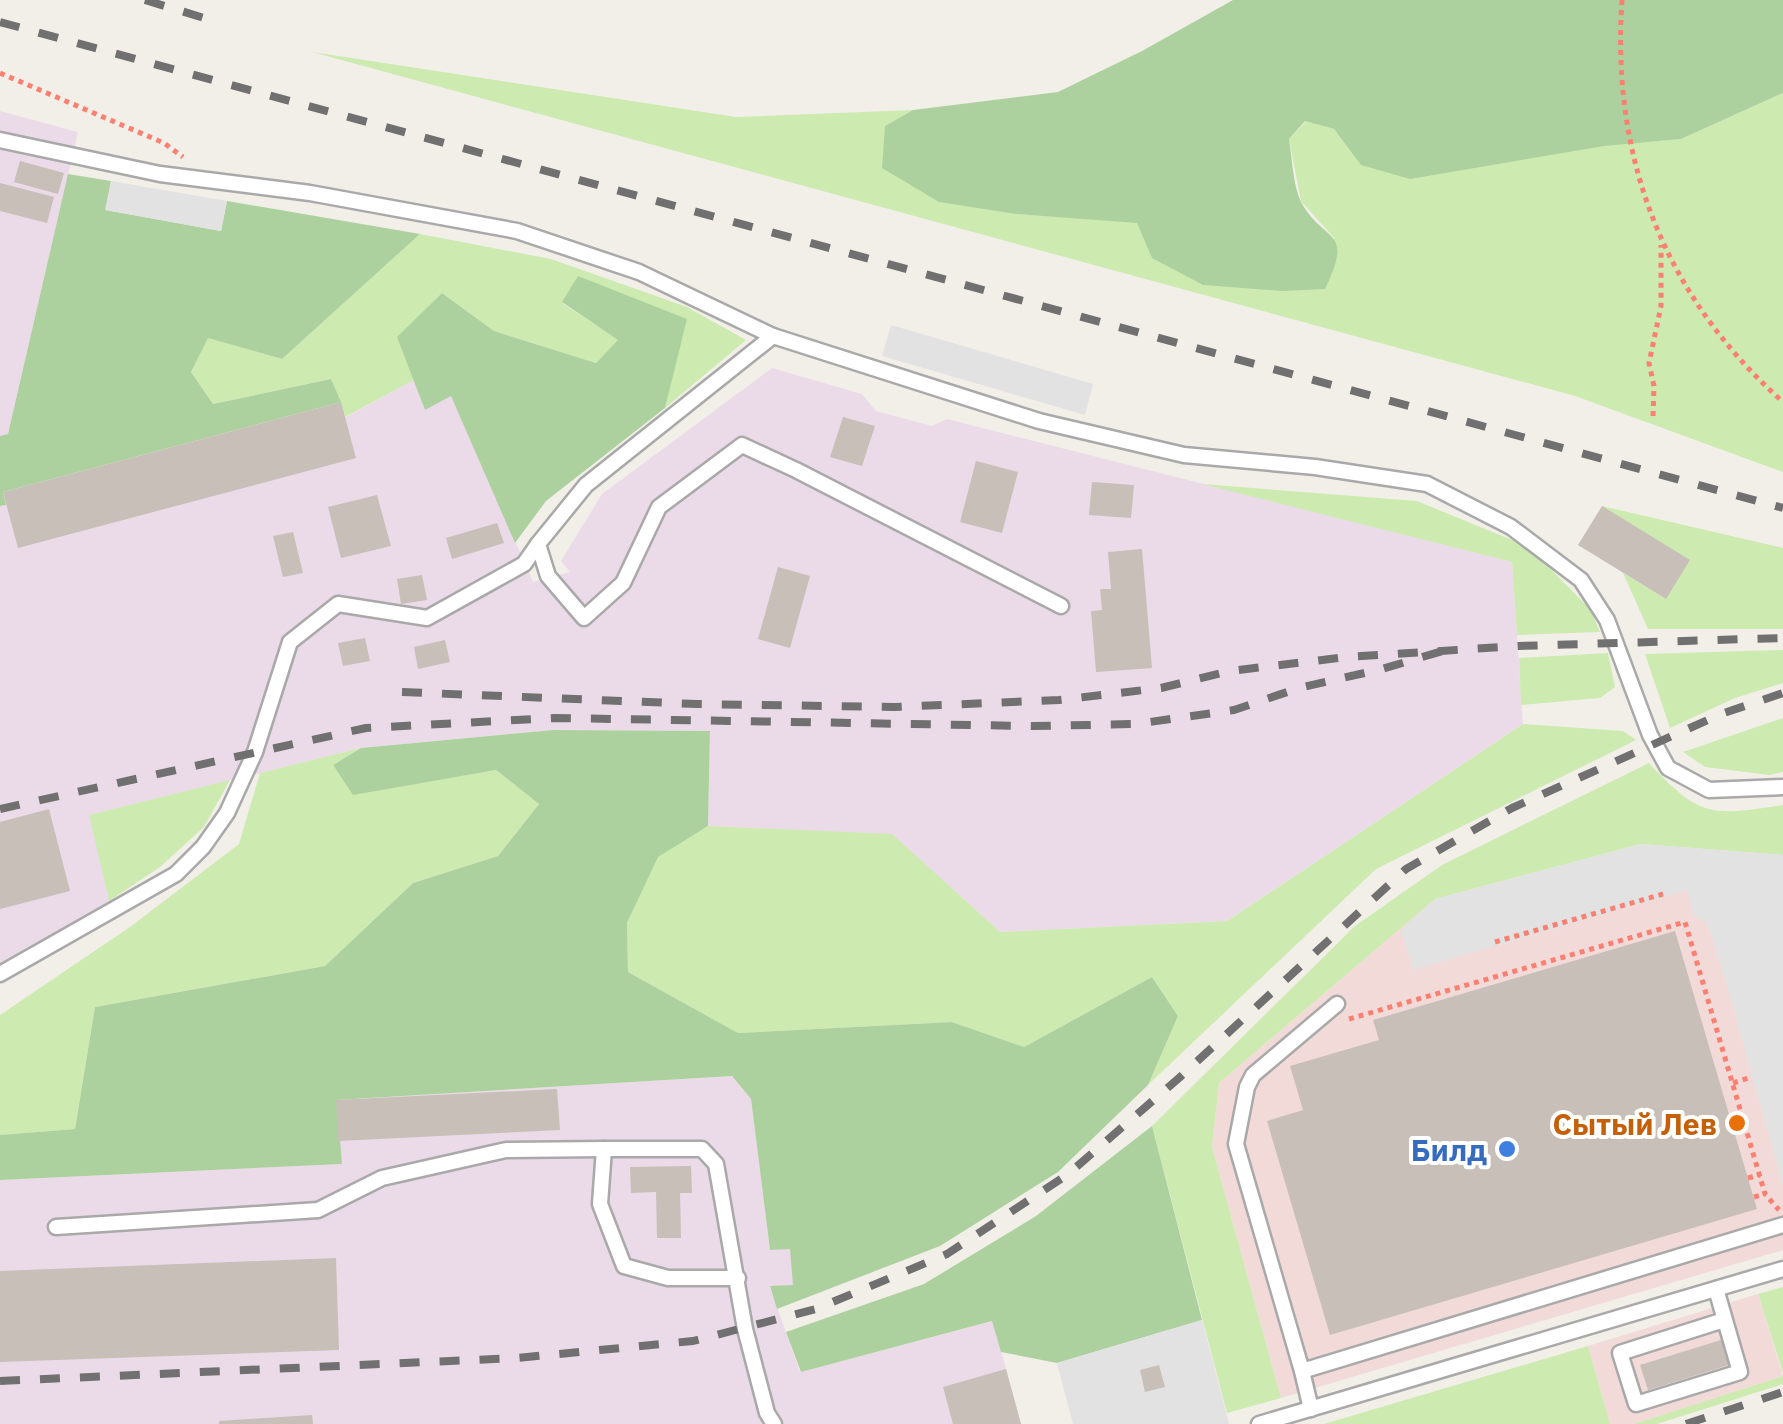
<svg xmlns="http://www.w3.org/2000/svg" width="1783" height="1424" viewBox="0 0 1783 1424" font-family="'IBM Plex Sans',sans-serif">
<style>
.commercial{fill:#f2dad9}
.industrial{fill:#ebdbe8}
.grass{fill:#cdebb0}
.forest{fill:#add19e}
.parking{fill:#e2e2e2}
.building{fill:#c7bfb8}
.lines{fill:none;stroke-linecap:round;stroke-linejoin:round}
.service-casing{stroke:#a9a9a9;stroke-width:19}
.path{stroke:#fa8072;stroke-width:5;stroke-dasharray:5 5;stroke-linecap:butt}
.service{stroke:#fff;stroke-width:14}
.rail{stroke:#707070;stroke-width:8;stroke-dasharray:20 20;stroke-linecap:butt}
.food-dot{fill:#e8710a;stroke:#fff;stroke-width:4}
.shop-dot{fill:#3f7fe0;stroke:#fff;stroke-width:4}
.labels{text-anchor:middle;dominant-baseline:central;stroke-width:8;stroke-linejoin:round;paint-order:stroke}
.food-label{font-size:30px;font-weight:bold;fill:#c56008;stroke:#fff;text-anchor:end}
.shop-label{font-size:30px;font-weight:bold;fill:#366cbe;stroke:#fff;text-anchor:end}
</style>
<rect width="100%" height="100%" fill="#f2efe9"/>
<g class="commercial">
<polygon points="1783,855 1783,1250 1281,1398 1212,1147 1219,1083 1435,899"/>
<polygon points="1758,1294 1783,1376 1634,1424 1610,1424 1588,1346"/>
</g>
<g class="industrial">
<polygon points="0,111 78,132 8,434 0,436"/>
<polygon points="772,368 862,394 876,411 932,426 947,419 1512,562 1523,724 1227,921 1000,932 892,835 708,826 710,731 553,730 361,748 90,815 109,901 0,963 0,506 6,505 3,492 346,417 414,380 425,410 451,395 533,582 570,572 561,561 602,494"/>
<polygon points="732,1076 751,1099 770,1250 790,1248 794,1285 770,1287 800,1372 993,1321 1021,1424 0,1424 0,1180 342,1164 336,1100"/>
</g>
<g class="grass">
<polygon points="312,52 736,117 913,110 885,126 1016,214 1138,222 1152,258 1335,239 1301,201 1289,139 1306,121 1334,129 1362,165 1681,139 1783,93 1783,472 1575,396"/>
<polygon points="420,234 551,259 687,307 746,340 665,408 686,319 562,303 619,340 596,363 494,331 442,293 398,337 414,380 345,417 331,379 213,404 191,372 207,337 282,359"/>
<polygon points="1202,484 1417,501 1529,547 1590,609 1600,632 1517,635 1512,562"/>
<polygon points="1602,506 1783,548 1783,629 1648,629 1623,573 1666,599"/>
<polygon points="1783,650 1783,683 1735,698 1670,728 1645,654"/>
<polygon points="1608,653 1615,687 1600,698 1521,705 1519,658"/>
<polygon points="1783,718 1783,772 1769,775 1705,767 1683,752"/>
<polygon points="1523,724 1623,731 1636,740 1376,869 1148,1085 1178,1016 1152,977 1024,1047 952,1022 738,1033 628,972 627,923 658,856 708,826 892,834 1000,932 1227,921"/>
<polygon points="361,748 333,765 353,794 496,770 539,804 498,856 413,883 325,966 95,1007 75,1129 0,1135 0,1015 130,927 239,844 260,773"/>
<path d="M 1649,763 C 1700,818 1711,816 1783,805 L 1783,855 L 1641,844 L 1435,899 L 1219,1083 L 1212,1147 L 1281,1398 L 1227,1413 L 1152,1126 L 1355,926 L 1442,865 Z"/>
<polygon points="230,780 204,827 160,867 109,901 89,815"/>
<polygon points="1783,1287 1783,1373 1758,1294"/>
<polygon points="1588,1346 1610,1424 1324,1424"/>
<polygon points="1783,1376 1783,1384 1657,1424 1634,1424"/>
</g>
<g class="forest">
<path d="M 1233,0 L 1783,0 L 1783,93 L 1681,139 L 1604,146 L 1410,179 L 1361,165 L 1334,129 L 1305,121 L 1289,139 C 1292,158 1293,185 1301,202 C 1324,244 1355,227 1325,289 L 1283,291 L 1203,285 L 1152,258 L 1137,223 L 1016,214 L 939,202 L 882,168 L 885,126 L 913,110 L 1058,92 L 1142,51 Z"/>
<polygon points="68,174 111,181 106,210 221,231 227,201 420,234 282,359 208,338 191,372 213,404 331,379 341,402 3,492 6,505 0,506 0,436 8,434"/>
<polygon points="578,276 687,319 665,408 546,501 515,543 451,396 425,410 397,337 442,293 494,331 596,363 618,340 562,302"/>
<polygon points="553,730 710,731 708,826 658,857 627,923 628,972 738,1033 952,1022 1024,1047 1152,977 1178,1016 1148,1085 1058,1172 940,1246 777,1309 770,1286 793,1285 790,1249 770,1250 751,1099 732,1076 337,1100 342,1164 0,1180 0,1135 75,1129 95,1007 325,966 413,883 498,856 539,804 496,770 353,795 333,765 361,748"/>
<polygon points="1152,1126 1202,1320 1057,1363 1001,1352 992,1321 801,1372 786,1332 924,1284 1036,1216"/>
</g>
<g class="parking">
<polygon points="111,181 227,201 221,231 105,210"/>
<polygon points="891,325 1093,384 1085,415 882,356"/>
<polygon points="1641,844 1783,855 1783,1185 1723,972 1707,923 1694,916 1687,890 1413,970 1401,930 1435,899"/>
<polygon points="1202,1320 1229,1424 1073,1424 1057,1363"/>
</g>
<g class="building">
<polygon points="20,161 64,173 58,194 14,182"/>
<polygon points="0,183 54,197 47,223 0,211"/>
<polygon points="341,402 356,458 18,548 3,492"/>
<polygon points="843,417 875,426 862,466 830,457"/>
<polygon points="976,461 1018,472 1002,533 960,522"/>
<polygon points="1092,482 1134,485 1131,518 1089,515"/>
<polygon points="377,495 391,546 341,558 328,507"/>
<polygon points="1602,506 1690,560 1666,599 1578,545"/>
<polygon points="497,523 504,543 452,559 446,538"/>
<polygon points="293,532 303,573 283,577 273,536"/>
<polygon points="1142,549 1152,668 1096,672 1091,611 1102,610 1100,589 1111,589 1108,552"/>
<polygon points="778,567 810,576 790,648 758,639"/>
<polygon points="422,575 427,600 401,604 397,579"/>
<polygon points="365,638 370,661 343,666 338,643"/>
<polygon points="445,640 450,662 418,669 414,647"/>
<polygon points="49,809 70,891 0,909 0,822"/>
<polygon points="1675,931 1757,1209 1330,1335 1267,1121 1303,1110 1290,1066 1379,1040 1373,1020"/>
<polygon points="557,1089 560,1130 338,1141 336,1100"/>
<polygon points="691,1166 692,1193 680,1193 681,1238 657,1238 656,1192 631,1193 630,1167"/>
<polygon points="336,1258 339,1350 0,1362 0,1271"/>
<polygon points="1721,1340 1729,1365 1648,1390 1640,1365"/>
<polygon points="1159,1365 1165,1387 1145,1392 1140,1370"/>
<polygon points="1006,1369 1021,1424 953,1424 943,1387"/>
<polygon points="312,1415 313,1424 219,1424 219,1421"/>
</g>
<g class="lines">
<g class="service-casing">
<g id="service">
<polyline points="0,140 160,174 310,193 517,231 639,272 773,336 1039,421 1184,455 1315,467 1427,484 1511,527 1581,580 1607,620 1650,735 1668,768 1709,790 1783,787"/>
<polyline points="773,336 586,485 538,544 548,576 584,618 623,583 659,507 742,445 796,470 1061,606"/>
<polyline points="0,974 176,874 203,847 227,813 255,752 290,642 338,604 427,618 524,564 538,544"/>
<polyline points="1337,1004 1253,1075 1247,1087 1236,1144 1302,1371 1783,1225"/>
<polyline points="56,1227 318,1210 382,1178 506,1150 604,1149"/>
<polyline points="738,1278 668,1278 624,1266 600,1204 604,1149 702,1149 716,1164 745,1329 767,1413 774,1424"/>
<polyline points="1716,1289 1740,1372 1636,1404 1620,1353 1724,1320"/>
<polyline points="1302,1371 1311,1409"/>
<polyline points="1259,1424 1783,1269"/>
</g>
</g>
<g class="path">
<path d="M 1622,0 C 1611,158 1664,296 1783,402"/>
<polyline points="0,73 164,143 183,157"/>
<polyline points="1653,416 1654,386 1649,363 1661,306 1661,245"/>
<polyline points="1495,942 1663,894"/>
<polyline points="1349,1019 1685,922 1765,1194 1779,1210"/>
<polyline points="1733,1083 1752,1077"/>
<polyline points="1748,1178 1760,1175"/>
<polyline points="1754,1197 1765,1194"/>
</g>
<use href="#service" class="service"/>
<g class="rail">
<polyline points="145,0 217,22"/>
<polyline points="0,22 1783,508"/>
<polyline points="402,692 697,704 894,707 1059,700 1161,688 1230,671 1347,657 1518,646 1783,638"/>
<polyline points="0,809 366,728 554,718 1033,726 1136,724 1234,710 1299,688 1382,669 1446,650"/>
<polyline points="0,1381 517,1358 693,1341 816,1309 947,1254 1067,1175 1179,1078 1406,869 1512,808 1721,714 1783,693"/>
<polyline points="1686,1424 1783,1392"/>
</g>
</g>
<circle class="food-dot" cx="1737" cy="1123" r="10"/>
<circle class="shop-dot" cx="1507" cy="1149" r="10"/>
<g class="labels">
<g class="food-label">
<text x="1717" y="1123">Сытый Лев</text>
</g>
<g class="shop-label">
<text x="1487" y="1149">Билд</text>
</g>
</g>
</svg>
